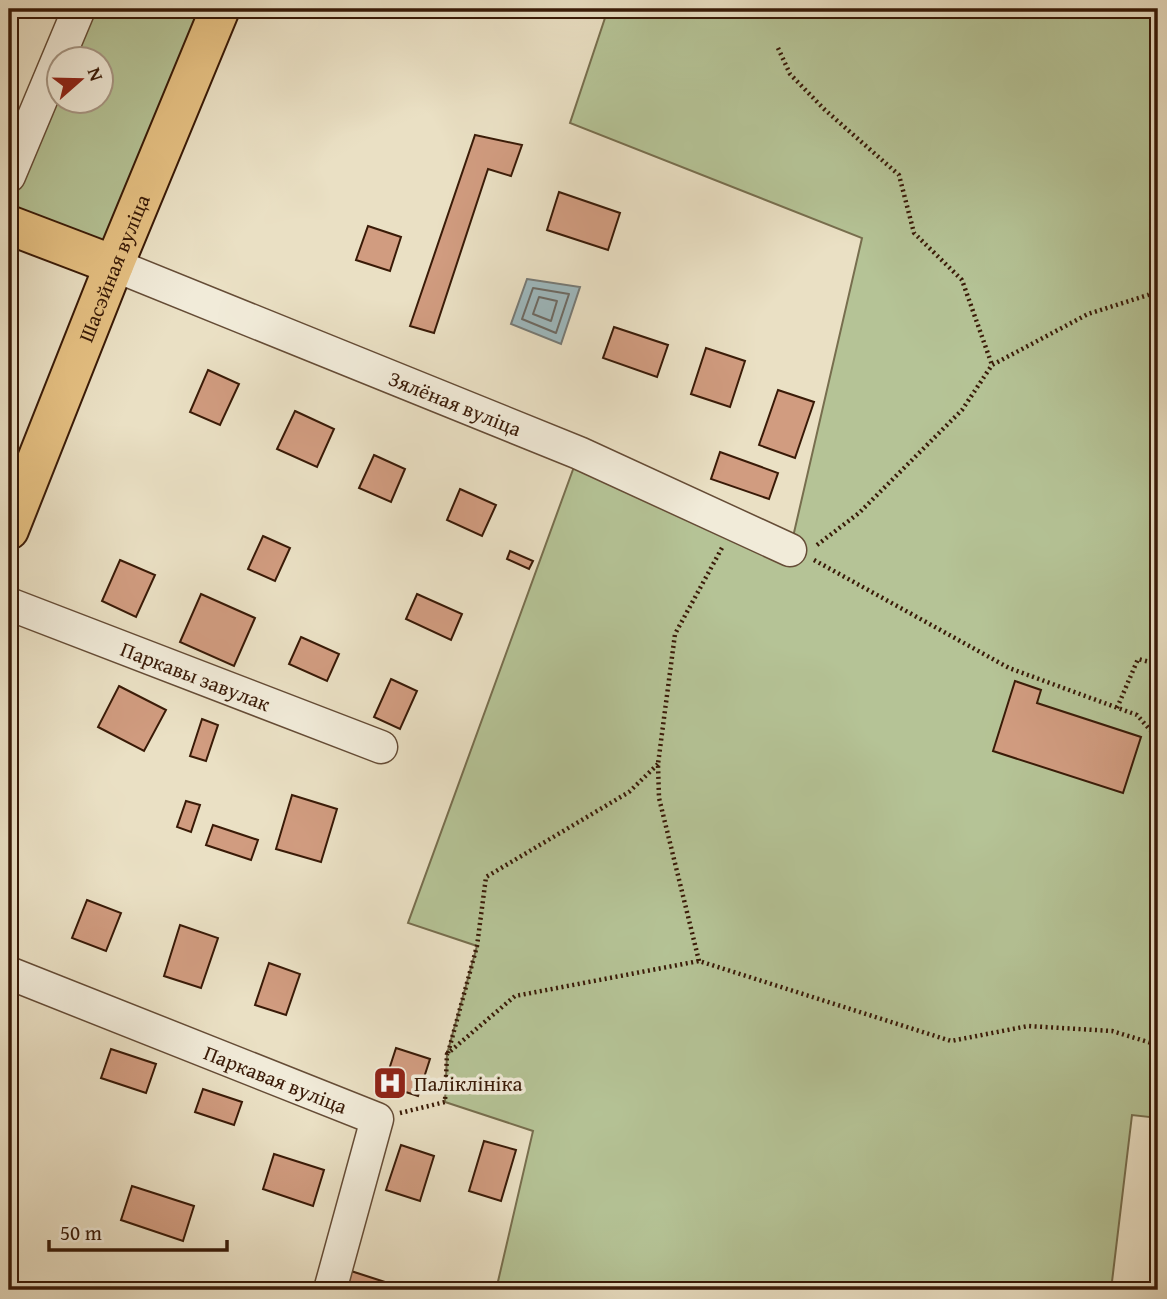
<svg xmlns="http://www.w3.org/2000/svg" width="1167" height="1299" viewBox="0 0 1167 1299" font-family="'Gentium Book Plus',serif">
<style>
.green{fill:#b5c396;stroke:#776e4e;stroke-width:2;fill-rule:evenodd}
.water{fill:#9ebac0;stroke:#767a76;stroke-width:2}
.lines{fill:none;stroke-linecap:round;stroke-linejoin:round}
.shore{stroke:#6c6a64;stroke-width:2}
.building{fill:#d19c80;stroke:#391a07;stroke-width:2}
.minor-casing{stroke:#654c36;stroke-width:35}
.major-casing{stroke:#391a07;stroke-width:42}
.path{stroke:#391a07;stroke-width:4.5;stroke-dasharray:2 3.5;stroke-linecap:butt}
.minor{stroke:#f1ebd9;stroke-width:32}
.major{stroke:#e5c082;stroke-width:38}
.labels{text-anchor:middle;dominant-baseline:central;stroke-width:7;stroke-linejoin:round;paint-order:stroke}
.street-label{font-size:21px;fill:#391a07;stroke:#f1ebd9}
.poi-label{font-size:21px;fill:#391a07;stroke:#f1ebd9;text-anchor:start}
</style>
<rect width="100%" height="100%" fill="#eae0c4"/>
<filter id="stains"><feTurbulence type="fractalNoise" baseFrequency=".00286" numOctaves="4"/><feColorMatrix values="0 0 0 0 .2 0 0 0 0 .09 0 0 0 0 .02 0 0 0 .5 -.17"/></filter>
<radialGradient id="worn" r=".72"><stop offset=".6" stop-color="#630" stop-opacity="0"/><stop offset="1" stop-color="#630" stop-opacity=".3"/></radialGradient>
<g class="green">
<path d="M 79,9 L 218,9 L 114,265 L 9,225 L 9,176 ZM 60,60 L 102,60 L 102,102 L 60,102 Z"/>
<polygon points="608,9 1158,9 1158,1118 1132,1115 1111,1290 496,1290 533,1131 445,1102 447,1054 477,946 408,923 579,453 790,550 862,238 570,123"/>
</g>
<polygon class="water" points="527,279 580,287 561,344 511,324"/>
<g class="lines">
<g class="shore">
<polygon points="533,288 569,294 556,333 522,319"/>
<polygon points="539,297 557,301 551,321 533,314"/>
</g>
</g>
<g class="building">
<polygon points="475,135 522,145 511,176 488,169 434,333 410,326"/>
<polygon points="559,192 620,213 608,250 547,230"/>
<polygon points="368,226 401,237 390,271 356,260"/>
<polygon points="614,327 668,345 657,377 603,358"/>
<polygon points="706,348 745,361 730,407 691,394"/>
<polygon points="208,370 239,384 220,425 190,412"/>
<polygon points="778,390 814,402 795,458 759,445"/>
<polygon points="295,411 334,429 317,467 277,449"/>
<polygon points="720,452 778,473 769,499 711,479"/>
<polygon points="374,455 405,469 391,502 359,488"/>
<polygon points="460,489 496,505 482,536 447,520"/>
<polygon points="263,536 290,548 275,581 248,569"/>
<polygon points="510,551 533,561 529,569 507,559"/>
<polygon points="120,560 155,575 136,617 102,601"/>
<polygon points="201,594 255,618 234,666 180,642"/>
<polygon points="417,594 462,614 451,640 406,619"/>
<polygon points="301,637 339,654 327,681 289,664"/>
<polygon points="391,679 417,691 400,729 374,717"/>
<polygon points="1015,681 1041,690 1037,703 1141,737 1123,793 993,751"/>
<polygon points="119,686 166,710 144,751 98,727"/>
<polygon points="202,719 218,725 206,761 190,756"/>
<polygon points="292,795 337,809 321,862 276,849"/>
<polygon points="186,801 200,805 191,832 177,827"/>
<polygon points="213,825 258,840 251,860 206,845"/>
<polygon points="87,900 121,913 106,951 72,938"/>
<polygon points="180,925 218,938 201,988 164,976"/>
<polygon points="269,963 300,974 286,1015 255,1005"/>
<polygon points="396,1048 430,1059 418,1096 384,1085"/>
<polygon points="111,1049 156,1064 146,1093 101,1078"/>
<polygon points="203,1089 242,1102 234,1125 195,1112"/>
<polygon points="484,1141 516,1150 501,1201 469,1191"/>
<polygon points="401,1145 434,1156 420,1201 386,1190"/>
<polygon points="274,1154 324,1170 313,1206 263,1189"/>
<polygon points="132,1186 194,1206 183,1241 121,1220"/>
<polygon points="351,1271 388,1283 386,1290 344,1290"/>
</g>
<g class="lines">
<g class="minor-casing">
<g id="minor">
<polyline points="9,176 79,9"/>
<path id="s1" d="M 114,265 L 579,453 L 790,550"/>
<path id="s2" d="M 9,604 L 381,747"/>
<path id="s3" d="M 9,973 L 377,1119 L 330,1290"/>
</g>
</g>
<g class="major-casing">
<g id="major">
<polyline points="9,225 114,265"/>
<path id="s4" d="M 9,530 L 114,265 L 220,9"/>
</g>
</g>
<g class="path">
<polyline points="778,48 790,74 824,109 899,175 914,233 962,280 992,365"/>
<polyline points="817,545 859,513 962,410 992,365 1088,314 1148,295 1158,288"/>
<polyline points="814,560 1009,668 1137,715 1158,739"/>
<polyline points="1117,708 1138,659 1158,664"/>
<polyline points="699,961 659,798 658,764 675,634 723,546"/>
<polyline points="448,1053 477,946 486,877 629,792 658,764"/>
<polyline points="400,1113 445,1102 447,1054 515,996 699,961 951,1041 1028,1026 1112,1031 1158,1045"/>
</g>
<use href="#minor" class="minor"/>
<use href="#major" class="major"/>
</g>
<defs>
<g id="hospital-square" transform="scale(1.75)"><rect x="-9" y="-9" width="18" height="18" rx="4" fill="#8f2418" stroke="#f1ebd9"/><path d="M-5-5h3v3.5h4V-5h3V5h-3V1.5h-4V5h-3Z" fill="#fff"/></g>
</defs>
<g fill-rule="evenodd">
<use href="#hospital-square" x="390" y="1083"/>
</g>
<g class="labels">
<g class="street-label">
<text stroke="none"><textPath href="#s4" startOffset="282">Шасэйная вуліца</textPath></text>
<text stroke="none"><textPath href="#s1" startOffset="368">Зялёная вуліца</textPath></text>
<text stroke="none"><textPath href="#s2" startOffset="200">Паркавы завулак</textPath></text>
<text stroke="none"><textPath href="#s3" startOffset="287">Паркавая вуліца</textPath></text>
</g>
<g class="poi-label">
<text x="414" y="1083">Паліклініка</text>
</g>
</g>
<rect width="1167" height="1299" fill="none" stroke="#eae0c4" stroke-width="35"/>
<rect x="10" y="10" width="1146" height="1278" fill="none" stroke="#391a07" stroke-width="3.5"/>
<rect x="18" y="18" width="1132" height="1264" fill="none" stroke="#391a07" stroke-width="2"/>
<g transform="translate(80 80) rotate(70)"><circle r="33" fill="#f1ebd9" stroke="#a79785" stroke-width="2"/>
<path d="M0-5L12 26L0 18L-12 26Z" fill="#8f2418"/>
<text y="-10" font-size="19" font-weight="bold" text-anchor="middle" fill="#391a07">N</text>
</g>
<path d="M49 1240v10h178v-10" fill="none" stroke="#391a07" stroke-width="3.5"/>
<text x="60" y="1240" font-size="21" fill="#391a07" stroke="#f1ebd9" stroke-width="5" paint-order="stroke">50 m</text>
<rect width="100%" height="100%" filter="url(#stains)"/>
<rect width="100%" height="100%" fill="url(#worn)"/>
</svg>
